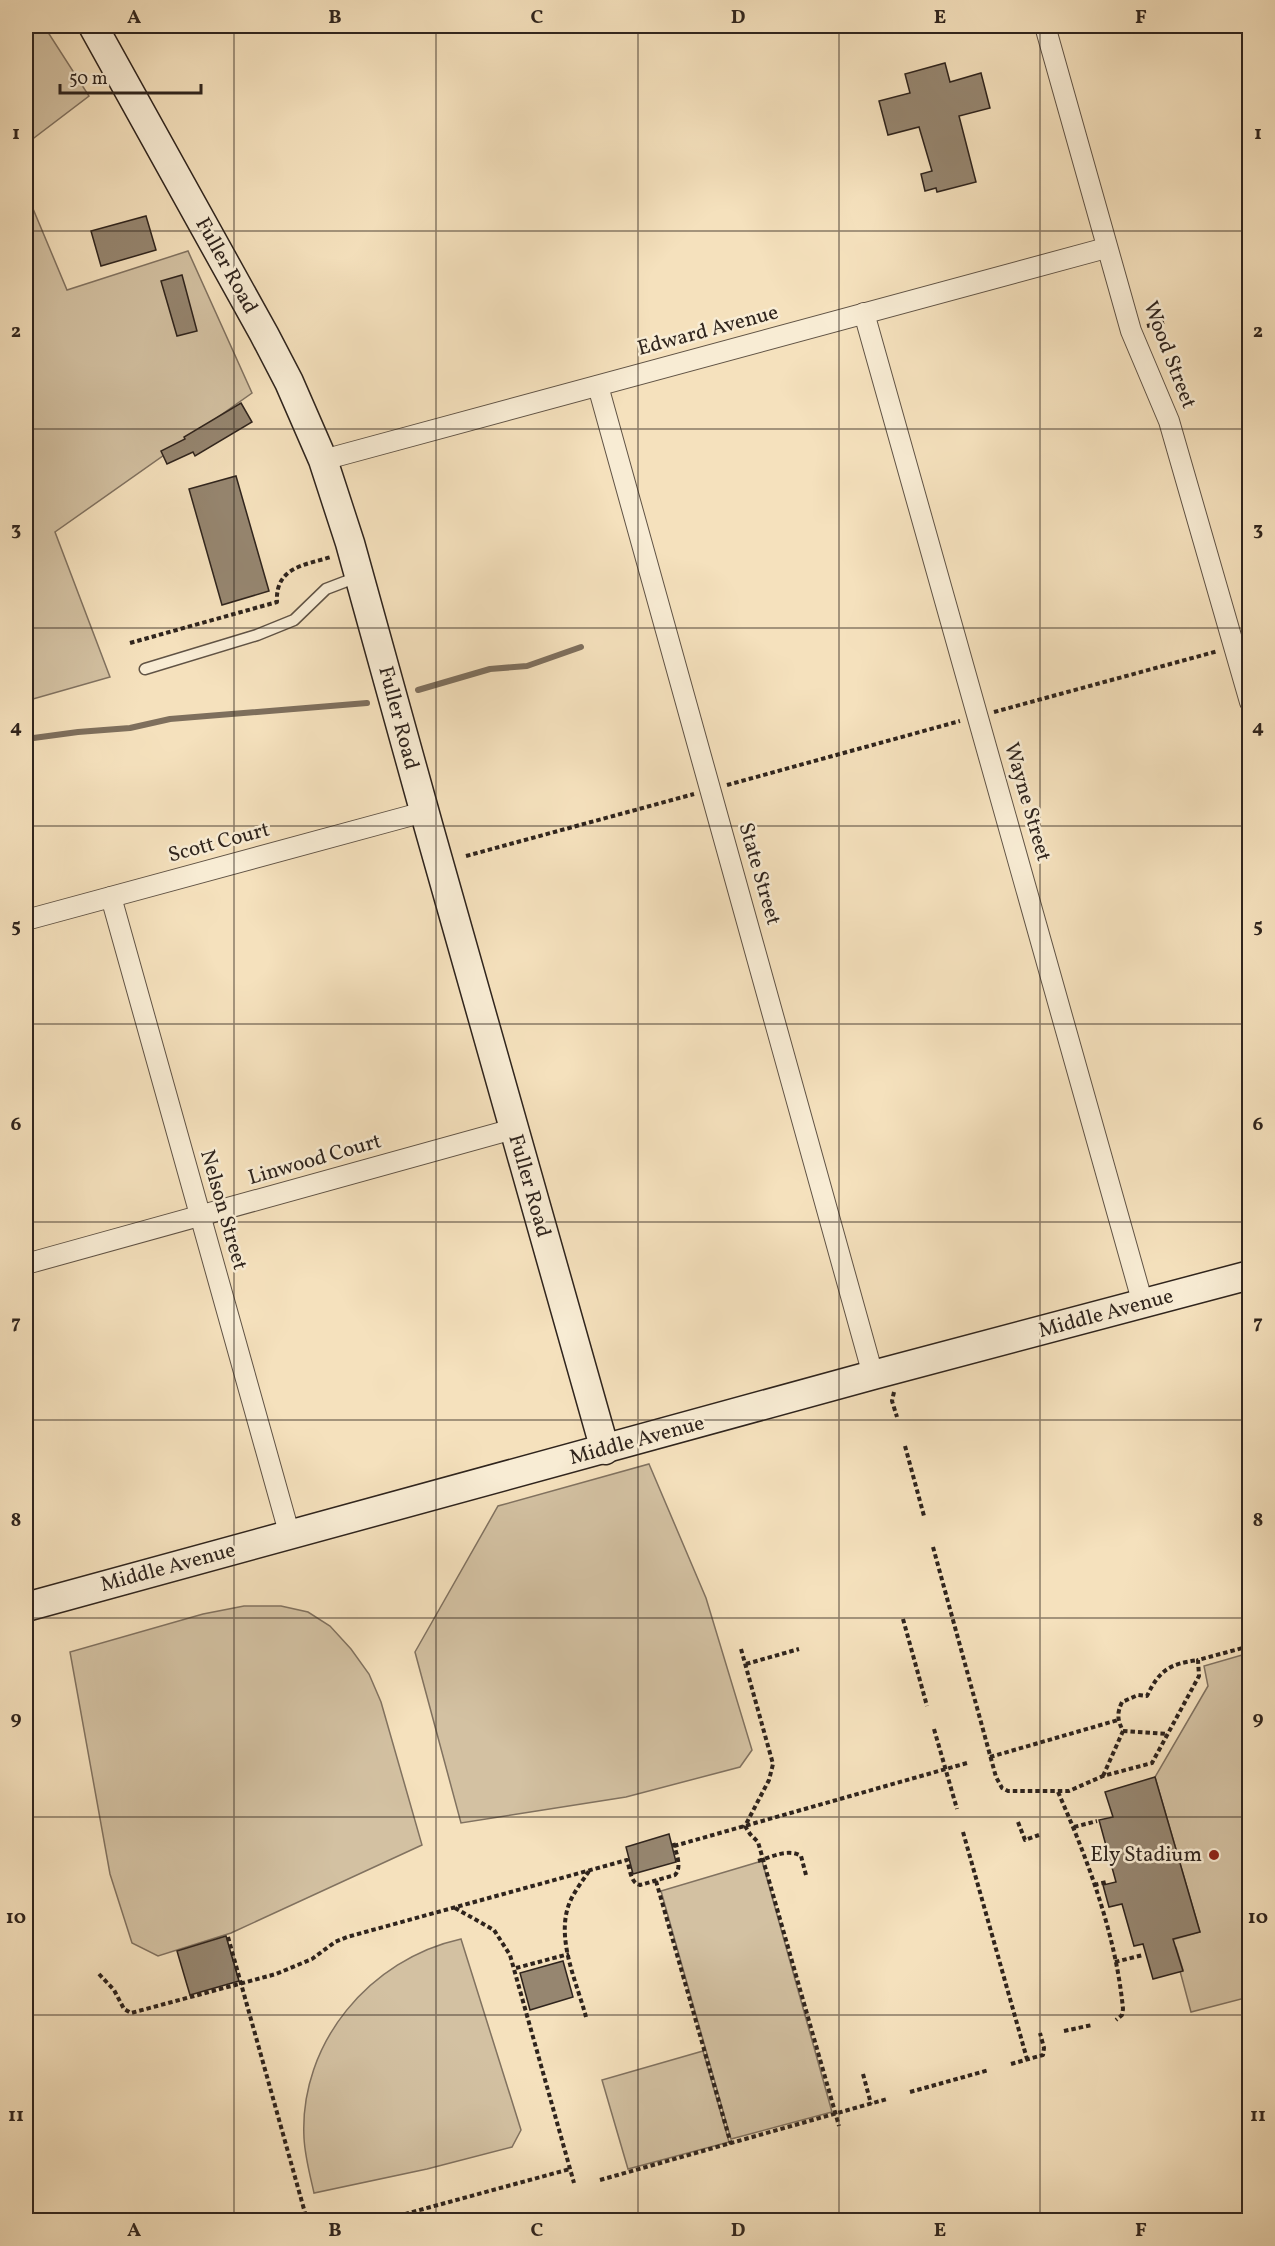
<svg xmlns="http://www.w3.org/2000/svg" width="1275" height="2246" viewBox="0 0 1275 2246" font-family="Vollkorn,serif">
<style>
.green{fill:#d3c1a2;stroke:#817260;stroke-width:1.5}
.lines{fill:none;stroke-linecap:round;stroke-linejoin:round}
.stream{stroke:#7e6f5d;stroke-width:6}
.building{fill:#968670;stroke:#2f241d;stroke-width:1.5}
.lane-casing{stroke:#605345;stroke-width:13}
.street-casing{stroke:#605345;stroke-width:22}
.secondary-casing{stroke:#2f241d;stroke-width:31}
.path{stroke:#2f241d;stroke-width:4;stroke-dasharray:4.5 3;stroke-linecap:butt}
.lane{stroke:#f8ecd4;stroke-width:10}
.street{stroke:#f8ecd4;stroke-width:20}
.secondary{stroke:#f8ecd4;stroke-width:28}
.grid{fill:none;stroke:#2f241d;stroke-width:1.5;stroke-opacity:0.55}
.poi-dot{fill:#8f2418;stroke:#f8ecd4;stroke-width:2}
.labels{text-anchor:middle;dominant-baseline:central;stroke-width:5;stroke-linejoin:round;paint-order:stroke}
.street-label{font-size:21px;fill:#2f241d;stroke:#f8ecd4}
.poi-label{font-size:21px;fill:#2f241d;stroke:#f8ecd4;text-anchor:end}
.neatline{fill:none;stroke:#2f241d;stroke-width:2}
.grid-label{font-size:20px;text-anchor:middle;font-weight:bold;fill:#2f241d}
</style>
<rect width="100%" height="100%" fill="#f5e1bd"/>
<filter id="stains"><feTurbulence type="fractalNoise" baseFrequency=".00333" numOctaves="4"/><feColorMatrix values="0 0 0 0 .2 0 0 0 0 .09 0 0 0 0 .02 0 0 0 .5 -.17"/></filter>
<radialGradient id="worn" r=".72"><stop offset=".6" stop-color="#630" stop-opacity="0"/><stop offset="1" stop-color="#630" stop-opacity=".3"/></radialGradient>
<g class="green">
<polygon points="26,26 44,26 89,96 26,144"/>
<polygon points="26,192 67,290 188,251 252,393 55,532 110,677 26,701"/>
<polygon points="649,1464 706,1598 752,1750 740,1767 626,1797 461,1823 415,1652 498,1506"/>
<polygon points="244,1606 281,1606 308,1612 330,1626 351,1649 369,1674 381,1702 422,1845 231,1933 158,1956 132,1943 110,1874 70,1652 203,1614"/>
<polygon points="1249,1653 1249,1997 1191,2012 1180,1971 1183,1970 1176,1947 1161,1943 1200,1932 1155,1777 1208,1686 1204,1666"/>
<polygon points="762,1861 832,2112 731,2139 661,1891"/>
<path d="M 461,1939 L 521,2130 L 512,2147 L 427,2169 L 314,2193 C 310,2175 305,2157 304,2138 C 299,2043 370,1959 461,1939 Z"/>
<polygon points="703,2051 729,2142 628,2169 602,2080"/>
</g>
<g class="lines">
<g class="stream">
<polyline points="418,690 490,669 527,666 581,647"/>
<polyline points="26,739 78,732 130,728 170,719 367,703"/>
</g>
</g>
<g class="building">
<polygon points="945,63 950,82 981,73 990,108 959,116 976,182 937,192 936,188 925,191 921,174 932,171 919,127 888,135 879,101 910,93 905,74"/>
<polygon points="146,216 156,250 101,266 91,231"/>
<polygon points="182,275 197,331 177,336 161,281"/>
<polygon points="241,403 252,422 195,456 193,452 167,464 161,451 185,439 184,437"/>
<polygon points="236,476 269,591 222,605 189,489"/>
<polygon points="1155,1777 1200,1932 1173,1939 1183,1971 1153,1979 1143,1944 1134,1946 1122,1904 1109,1907 1103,1885 1116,1882 1099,1820 1113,1817 1105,1792"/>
<polygon points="669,1834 676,1862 633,1874 626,1847"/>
<polygon points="226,1936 239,1981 190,1995 177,1951"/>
<polygon points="563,1961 573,1997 530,2010 520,1973"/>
</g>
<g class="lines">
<g class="lane-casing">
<polyline id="lane" points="145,669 257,635 294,620 326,589 360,576"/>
</g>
<g class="street-casing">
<g id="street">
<polyline points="1045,26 1131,331 1169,421 1250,702"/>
<polyline points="864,313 1143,1304"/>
<polyline points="598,386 873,1375"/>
<polyline points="323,460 1106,248"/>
<polyline points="111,897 290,1536"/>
<polyline points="26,920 424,812"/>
<polyline points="26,1264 513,1129"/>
</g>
</g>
<g class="secondary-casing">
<g id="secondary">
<polyline points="93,26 264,334 289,382 323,460 350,543 429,828 605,1450"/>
<polyline points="26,1607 873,1375 1250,1275"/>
</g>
</g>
<g class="path">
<polyline points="1147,326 1164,322"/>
<path d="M 130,643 L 277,602 C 275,567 305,565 331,557"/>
<polyline points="994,712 1218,651"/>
<polyline points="727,785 960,721"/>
<polyline points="466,856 694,794"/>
<polyline points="894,1392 892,1401 897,1417"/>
<polyline points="905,1446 924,1516"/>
<polyline points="933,1547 996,1777 1002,1788 1008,1791 1069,1791 1103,1776 1152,1763 1199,1676 1198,1660 1250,1646"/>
<polyline points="903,1619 927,1706"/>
<polyline points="741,1649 773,1764 769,1780 745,1826 750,1834 758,1842 839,2126"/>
<polyline points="746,1664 799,1649"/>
<polyline points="934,1729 957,1809"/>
<polyline points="1123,1731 1167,1734"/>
<polyline points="990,1757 1118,1720"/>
<path d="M 1103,1776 L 1123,1731 C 1117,1719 1117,1713 1122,1702 L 1138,1695 L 1147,1696 C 1160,1669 1170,1664 1198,1660"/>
<path d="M 1058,1792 C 1088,1860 1116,1935 1123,2009 L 1122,2015 L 1116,2020"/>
<polyline points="1018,1822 1025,1840 1039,1835"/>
<polyline points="1074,1827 1097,1821"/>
<polyline points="963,1832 1027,2059"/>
<polyline points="674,1846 967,1763"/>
<path d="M 758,1861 C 772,1857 788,1848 801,1856 L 806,1875"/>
<polyline points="656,1881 731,2144"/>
<polyline points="1094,1885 1107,1882"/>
<polyline points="455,1908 494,1930 510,1955 574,2183"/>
<polyline points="228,1937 307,2220"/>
<polyline points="1115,1962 1143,1955"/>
<polyline points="516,1968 569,1954"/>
<path d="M 99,1974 L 114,1990 L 124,2009 L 131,2013 L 276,1974 L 312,1959 L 335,1942 L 347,1937 L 627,1860 C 630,1868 630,1883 640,1885 L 675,1875 C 683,1866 675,1851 673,1841"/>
<path d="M 586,2017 C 577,1983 557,1942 568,1907 C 572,1894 582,1882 589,1871"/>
<polyline points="1064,2031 1092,2025"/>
<polyline points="1011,2064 1043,2055 1044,2048 1040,2033"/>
<polyline points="863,2074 871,2104"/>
<polyline points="910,2092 989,2070"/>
<polyline points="600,2180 887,2099"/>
<polyline points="383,2220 570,2169"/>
</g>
<use href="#lane" class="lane"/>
<use href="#street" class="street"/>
<use href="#secondary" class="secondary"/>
</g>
<path class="grid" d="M 234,26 L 234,2220M 436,26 L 436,2220M 638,26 L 638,2220M 839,26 L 839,2220M 1040,26 L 1040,2220M 26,231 L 1250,231M 26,429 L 1250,429M 26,628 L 1250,628M 26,826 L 1250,826M 26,1024 L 1250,1024M 26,1222 L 1250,1222M 26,1420 L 1250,1420M 26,1618 L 1250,1618M 26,1817 L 1250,1817M 26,2015 L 1250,2015"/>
<circle class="poi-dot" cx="1214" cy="1855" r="6"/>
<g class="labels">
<g class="street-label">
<text transform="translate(226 266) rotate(61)">Fuller Road</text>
<text transform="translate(708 331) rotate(-15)">Edward Avenue</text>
<text transform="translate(1169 355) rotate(69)">Wood Street</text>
<text transform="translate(398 718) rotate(75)">Fuller Road</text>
<text transform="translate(1027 802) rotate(74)">Wayne Street</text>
<text transform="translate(219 843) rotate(-15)">Scott Court</text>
<text transform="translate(759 874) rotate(74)">State Street</text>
<text transform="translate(315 1160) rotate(-16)">Linwood Court</text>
<text transform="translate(529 1186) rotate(74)">Fuller Road</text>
<text transform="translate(223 1210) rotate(74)">Nelson Street</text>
<text transform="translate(1106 1314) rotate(-15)">Middle Avenue</text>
<text transform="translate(637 1441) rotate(-15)">Middle Avenue</text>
<text transform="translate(168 1568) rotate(-15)">Middle Avenue</text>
</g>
<g class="poi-label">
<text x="1202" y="1855">Ely Stadium</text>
</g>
</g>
<rect width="1275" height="2246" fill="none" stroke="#f5e1bd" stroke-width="66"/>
<path d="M60 84v9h141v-9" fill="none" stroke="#2f241d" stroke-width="3"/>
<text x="69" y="84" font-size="18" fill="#2f241d" stroke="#f8ecd4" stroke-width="4.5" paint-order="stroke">50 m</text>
<rect x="33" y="33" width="1209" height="2180" class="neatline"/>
<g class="grid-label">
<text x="134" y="23">A</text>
<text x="335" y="23">B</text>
<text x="537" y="23">C</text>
<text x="738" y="23">D</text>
<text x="940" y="23">E</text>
<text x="1141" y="23">F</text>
<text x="16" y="139">1</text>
<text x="1258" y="139">1</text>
<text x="16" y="337">2</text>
<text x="1258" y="337">2</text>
<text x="16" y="535">3</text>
<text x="1258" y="535">3</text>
<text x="16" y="733">4</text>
<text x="1258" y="733">4</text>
<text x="16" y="932">5</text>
<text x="1258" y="932">5</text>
<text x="16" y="1130">6</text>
<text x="1258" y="1130">6</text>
<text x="16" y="1328">7</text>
<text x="1258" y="1328">7</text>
<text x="16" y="1526">8</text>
<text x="1258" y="1526">8</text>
<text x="16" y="1724">9</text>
<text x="1258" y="1724">9</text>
<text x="16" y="1923">10</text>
<text x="1258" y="1923">10</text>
<text x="16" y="2121">11</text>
<text x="1258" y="2121">11</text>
<text x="134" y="2236">A</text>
<text x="335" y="2236">B</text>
<text x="537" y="2236">C</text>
<text x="738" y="2236">D</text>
<text x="940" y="2236">E</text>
<text x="1141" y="2236">F</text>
</g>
<rect width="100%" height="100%" filter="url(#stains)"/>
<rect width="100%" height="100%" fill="url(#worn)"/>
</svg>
